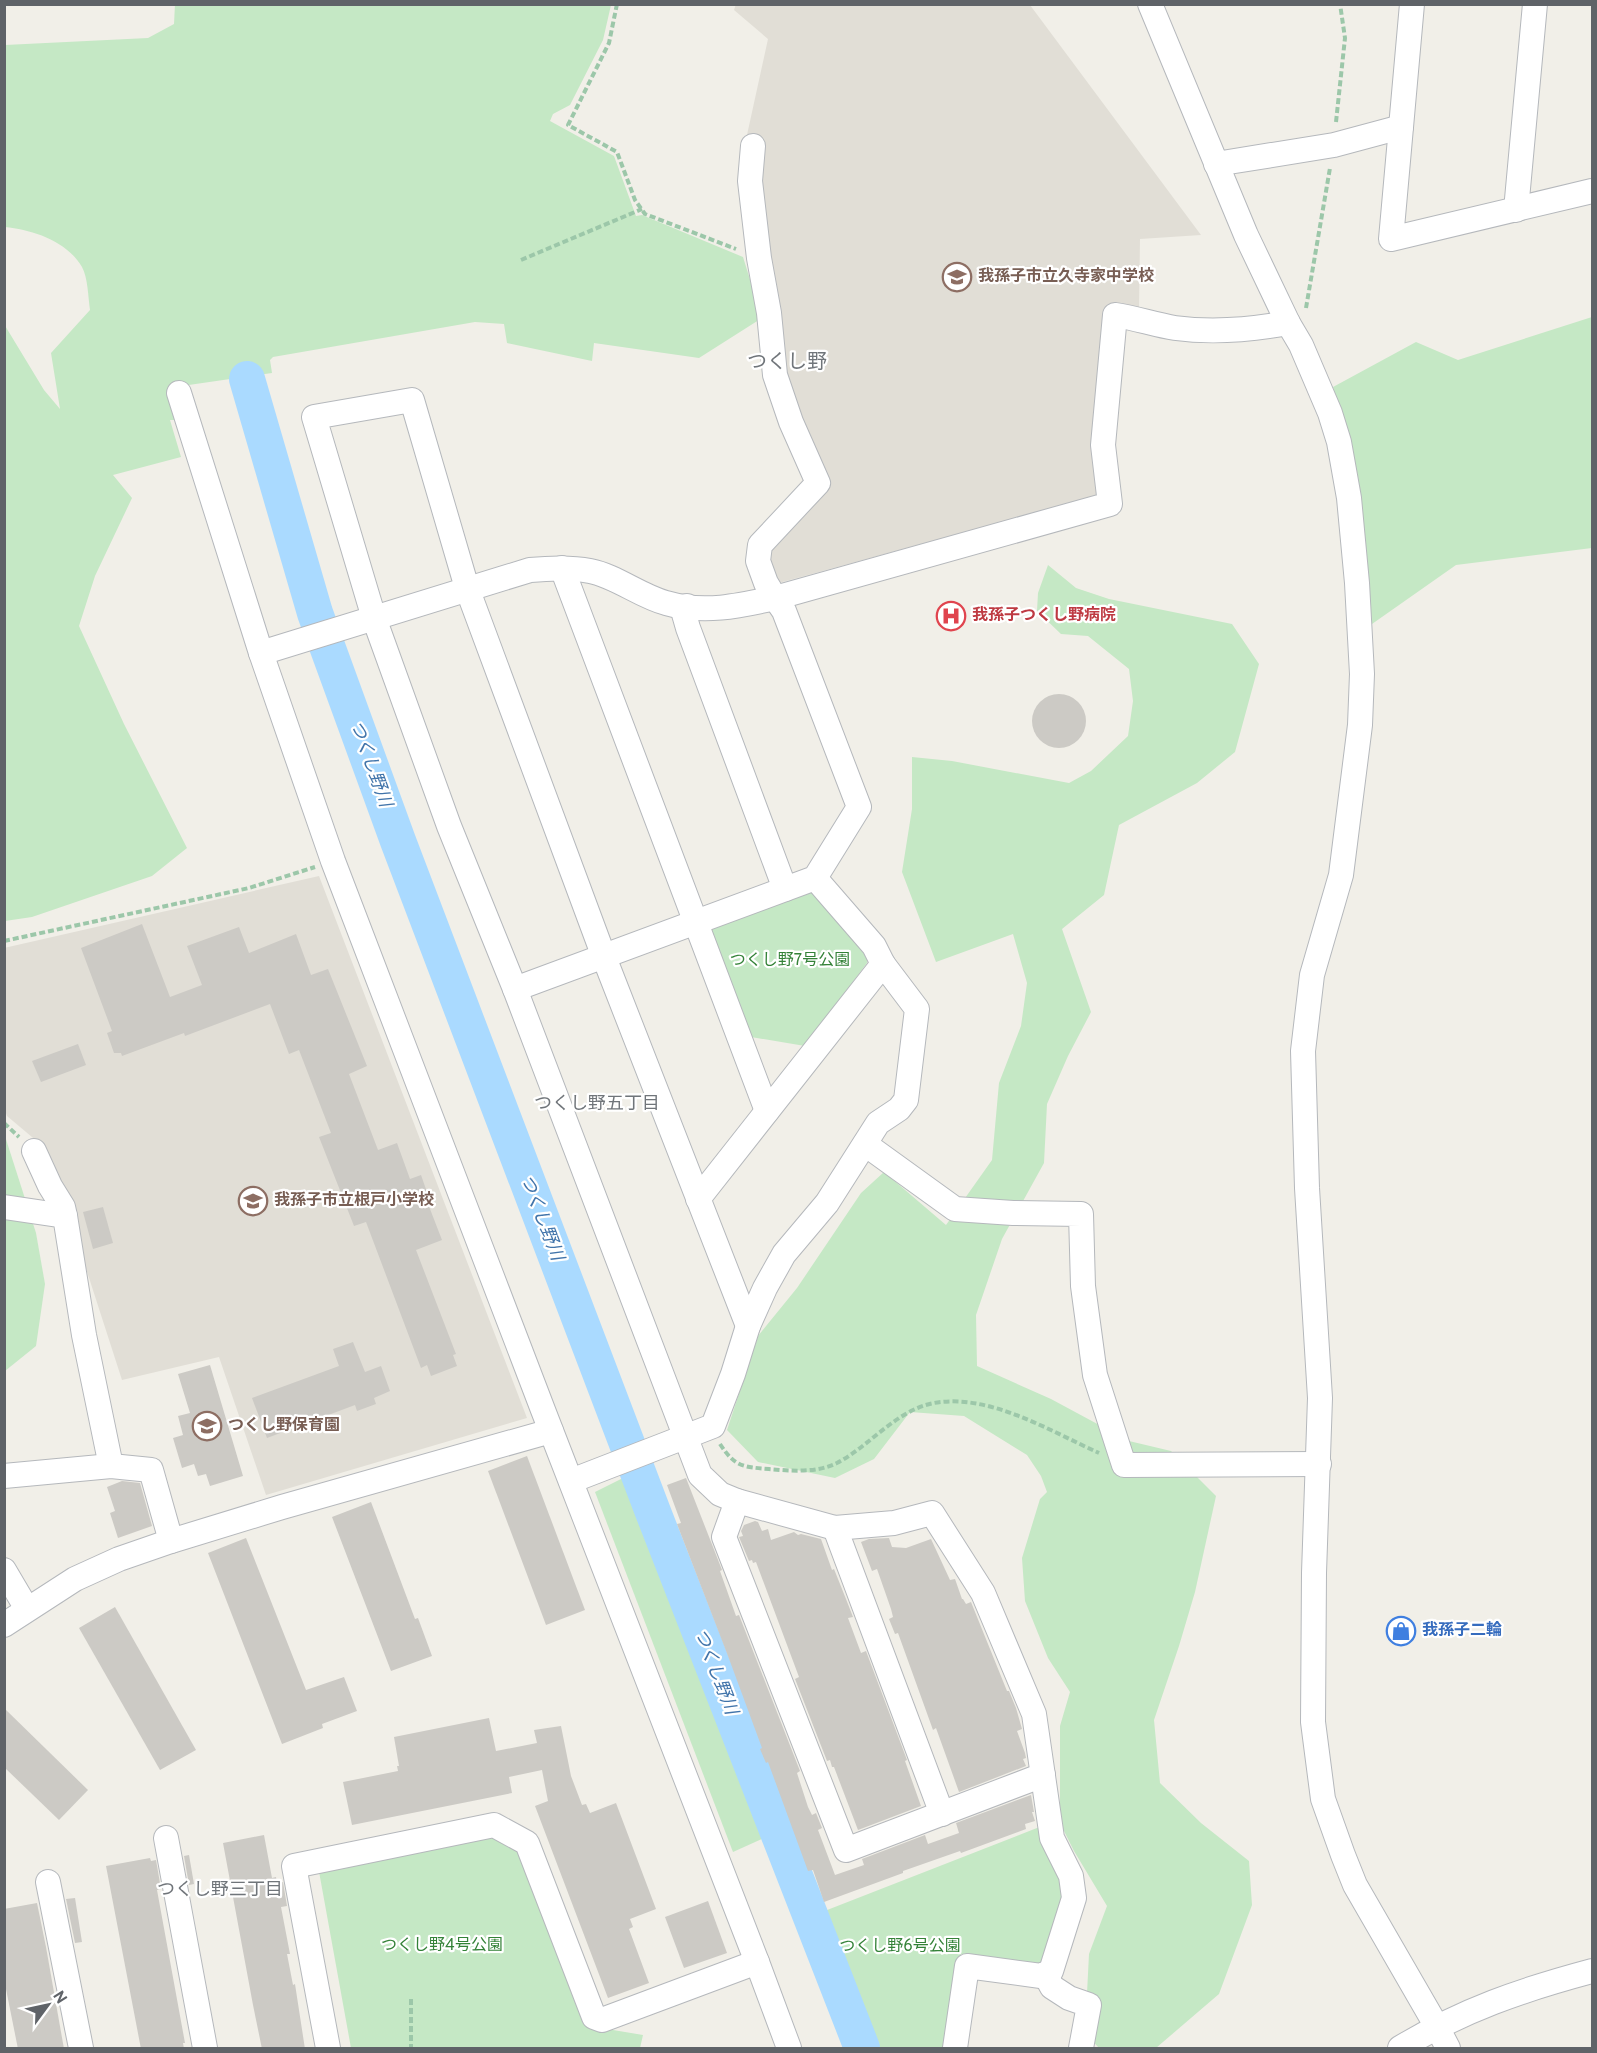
<svg xmlns="http://www.w3.org/2000/svg" width="1597" height="2053" viewBox="0 0 1597 2053" font-family="Overpass,'Noto Sans JP',sans-serif">
<style>
.education{fill:#e1ded6}
.green{fill:#c5e8c5}
.lines{fill:none;stroke-linecap:round;stroke-linejoin:round}
.river{stroke:#aadaff;stroke-width:36}
.building{fill:#cccac5}
.minor-casing{stroke:#b5b8bc;stroke-width:26}
.path{stroke:#9cc7a9;stroke-width:4;stroke-dasharray:6 3;stroke-linecap:butt}
.minor{stroke:#fff;stroke-width:24}
.labels{text-anchor:middle;dominant-baseline:central;stroke-width:4.5;stroke-linejoin:round;paint-order:stroke}
.education-label{font-size:16px;font-weight:bold;fill:#785e54;stroke:#fff;text-anchor:start}
.health-label{font-size:16px;font-weight:bold;fill:#be3a42;stroke:#fff;text-anchor:start}
.park-label{font-size:16px;fill:#348238;stroke:#fff}
.shop-label{font-size:16px;font-weight:bold;fill:#366cbe;stroke:#fff;text-anchor:start}
.water-label{font-size:18px;font-style:italic;fill:#4174aa;stroke:#fff}
.neighbourhood-label{font-size:18px;fill:#70757a;stroke:#fff}
.quarter-label{font-size:20px;fill:#70757a;stroke:#fff}
</style>
<rect width="100%" height="100%" fill="#f1efe8"/>
<g class="education">
<polygon points="736,4 1030,5 1201,235 1140,239 1139,310 1110,308 1097,496 775,584 767,556 828,482 788,383 740,167 768,39 734,10"/>
<polygon points="319,876 527,1418 266,1495 219,1357 122,1380 81,1253 45,1148 7,1116 4,1107 4,948"/>
</g>
<g class="green">
<path d="M 175,4 L 611,5 L 603,40 L 570,105 L 553,114 L 550,121 L 614,156 L 636,216 L 642,215 L 743,257 L 762,318 L 699,358 L 594,343 L 592,361 L 507,343 L 504,324 L 475,322 L 273,357 L 270,360 L 272,373 L 168,388 L 178,420 L 170,420 L 181,457 L 113,475 L 132,498 L 95,576 L 79,626 L 124,724 L 187,848 L 152,876 L 32,917 L 5,921 L 4,324 L 44,390 L 60,409 L 51,353 L 90,310 C 88,297 88,278 82,267 C 67,241 33,230 5,227 L 5,45 L 148,38 L 174,24 Z"/>
<polygon points="1592,317 1592,548 1456,565 1372,624 1358,476 1333,387 1416,342 1458,360"/>
<polygon points="1048,565 1076,588 1109,599 1232,624 1259,664 1235,752 1197,783 1119,825 1104,895 1062,929 1091,1012 1068,1056 1047,1104 1044,1163 1002,1239 976,1315 977,1366 1051,1399 1129,1441 1171,1451 1216,1496 1195,1592 1179,1646 1154,1720 1160,1783 1201,1823 1249,1861 1252,1905 1219,1994 1156,2048 1099,2048 1085,2033 1089,1954 1107,1906 1074,1851 1060,1823 1060,1726 1070,1692 1048,1658 1025,1601 1022,1558 1040,1499 1047,1492 1041,1476 1027,1455 964,1416 910,1412 874,1459 835,1478 758,1462 727,1430 758,1336 797,1288 861,1193 884,1172 946,1225 992,1160 999,1083 1021,1026 1027,983 1013,934 936,962 902,872 912,809 912,757 952,761 1069,783 1091,771 1128,736 1133,701 1129,669 1088,636 1061,634 1037,611 1038,593"/>
<polygon points="802,888 813,892 867,953 867,963 805,1046 751,1037 710,931 713,923"/>
<polygon points="4,1133 36,1233 45,1284 36,1346 5,1371"/>
<polygon points="629,1475 766,1837 733,1852 595,1492"/>
<polygon points="1042,1826 1065,1886 1044,1962 1037,1966 961,1954 944,2048 871,2048 858,2003 822,1912"/>
<polygon points="494,1833 514,1843 583,2023 601,2028 643,2035 640,2048 351,2048 318,1866"/>
</g>
<g class="lines">
<polyline class="river" points="247,379 315,613 398,841 653,1512 862,2048"/>
</g>
<g class="building">
<circle cx="1059" cy="721" r="27"/>
<polygon points="142,924 170,997 202,985 187,946 239,927 249,953 296,934 311,975 328,969 367,1066 349,1074 378,1150 397,1143 410,1179 421,1175 428,1195 425,1196 442,1240 416,1250 456,1354 453,1355 457,1366 431,1376 427,1365 421,1368 366,1222 354,1226 319,1137 331,1133 299,1050 289,1054 270,1004 185,1036 184,1033 122,1056 121,1053 114,1053 107,1033 112,1031 81,948"/>
<polygon points="78,1044 86,1065 41,1082 32,1061"/>
<polygon points="103,1207 113,1243 93,1249 83,1212"/>
<polygon points="353,1342 365,1372 381,1366 390,1391 374,1398 376,1404 357,1411 355,1405 267,1438 252,1398 339,1366 333,1349"/>
<polygon points="210,1365 243,1476 210,1486 206,1474 198,1476 194,1464 182,1468 173,1438 183,1435 178,1416 190,1413 178,1374"/>
<polygon points="527,1456 585,1610 546,1625 488,1471"/>
<polygon points="686,1478 722,1570 720,1571 736,1616 739,1615 800,1771 797,1773 808,1807 812,1815 816,1813 822,1828 818,1830 835,1875 864,1865 862,1859 925,1835 928,1844 959,1833 956,1823 1031,1795 1034,1812 1032,1812 1035,1821 1025,1824 1026,1829 961,1853 960,1851 903,1871 903,1873 824,1902 813,1870 808,1871 768,1762 766,1763 760,1749 762,1748 728,1656 677,1524 681,1523 667,1485"/>
<polygon points="122,1481 140,1483 152,1526 118,1538 110,1513 115,1511 107,1487"/>
<polygon points="371,1502 415,1619 418,1618 432,1656 391,1671 332,1517"/>
<polygon points="755,1521 758,1522 762,1531 768,1529 771,1540 794,1532 798,1535 801,1534 821,1539 832,1570 834,1569 846,1599 853,1617 848,1618 861,1653 866,1651 907,1760 905,1761 921,1806 858,1830 834,1767 832,1767 830,1760 827,1761 795,1679 799,1677 756,1562 753,1563 752,1560 749,1561 739,1537 743,1536 741,1531 744,1525"/>
<polygon points="246,1538 306,1690 344,1677 357,1711 322,1724 323,1728 282,1744 208,1553"/>
<polygon points="889,1538 892,1547 906,1548 931,1539 950,1580 955,1579 962,1599 963,1599 966,1604 971,1602 1007,1691 1009,1691 1016,1708 1022,1729 1017,1731 1025,1753 1026,1758 1023,1759 1026,1766 959,1792 936,1728 933,1730 898,1633 895,1634 889,1619 893,1617 891,1609 877,1569 872,1571 861,1542 869,1539"/>
<polygon points="115,1607 196,1750 160,1770 79,1628"/>
<polygon points="4,1708 88,1790 59,1820 4,1767"/>
<polygon points="489,1718 496,1751 537,1743 534,1730 561,1726 571,1776 582,1805 586,1804 590,1813 616,1803 656,1909 630,1919 633,1927 629,1929 649,1983 608,1998 535,1806 548,1801 542,1770 509,1777 512,1793 352,1825 343,1782 398,1771 397,1766 399,1766 394,1737"/>
<polygon points="264,1835 272,1878 276,1877 277,1884 283,1882 287,1906 281,1907 290,1954 287,1954 293,1985 295,1984 305,2049 262,2049 253,2005 223,1843"/>
<polygon points="189,1855 194,1884 189,1885 184,1856"/>
<polygon points="150,1858 151,1861 156,1860 161,1889 157,1890 185,2043 183,2043 184,2049 141,2049 106,1866"/>
<polygon points="75,1898 82,1942 75,1943 66,1899"/>
<polygon points="708,1901 727,1953 684,1968 665,1917"/>
<polygon points="37,1903 46,1947 64,2049 18,2049 4,1979 4,1909"/>
</g>
<g class="lines">
<g class="minor-casing">
<g id="minor">
<polyline points="1150,4 1246,235 1288,323 1301,345 1330,413 1339,442 1349,498 1357,583 1362,674 1360,725 1341,875 1312,975 1303,1051 1307,1188 1320,1398 1314,1573 1313,1722 1323,1799 1343,1855 1355,1885 1437,2027 1448,2048"/>
<polyline points="1412,4 1391,239 1592,191"/>
<polyline points="1216,164 1334,145 1401,127"/>
<polyline points="1516,210 1535,4"/>
<polyline points="179,393 261,653 333,861 543,1410 757,1962 789,2048"/>
<polyline points="562,568 767,1111"/>
<polyline points="687,606 684,614 688,628 785,889"/>
<path d="M 261,653 L 530,570 C 550,568 570,567 590,571 C 616,576 640,596 666,603 C 703,614 739,606 775,598 L 766,583 L 758,561 L 760,545 L 818,483 L 791,422 L 775,375 L 769,313 L 759,258 L 750,181 L 753,146"/>
<path d="M 515,989 L 815,878 L 859,807 L 784,611 L 775,598 L 1110,504 L 1103,445 L 1115,315 C 1136,318 1155,325 1175,328 C 1213,333 1250,330 1288,323"/>
<polyline points="865,1144 955,1209 1013,1213 1081,1214 1083,1286 1095,1375 1124,1465 1319,1464"/>
<polyline points="34,1151 50,1186 63,1207 65,1216"/>
<polyline points="698,1199 883,964"/>
<polyline points="4,1207 65,1216 84,1335 111,1466"/>
<polyline points="748,1326 604,957 467,588 412,400 314,417 374,618 449,826 515,989 700,1475 720,1494 737,1501 835,1528 894,1523 932,1513 983,1593 1034,1714 1052,1838 1071,1876 1074,1898 1051,1971 1041,1976 967,1966 955,2048"/>
<polyline points="4,1476 111,1466 151,1470 171,1541"/>
<polyline points="571,1481 713,1426 733,1374 748,1326 765,1288 784,1254 827,1203 878,1123 899,1109 906,1100 917,1009 883,964 874,946 815,878"/>
<polyline points="737,1501 724,1537 846,1850 1043,1775"/>
<polyline points="835,1528 942,1814"/>
<polyline points="4,1570 27,1609"/>
<polyline points="4,1625 75,1579 119,1559 171,1541 282,1507 551,1431"/>
<polyline points="166,1838 205,2048"/>
<polyline points="48,1882 81,2048"/>
<polyline points="1045,1974 1052,1987 1069,1998 1089,2005 1081,2048"/>
<polyline points="328,2048 294,1866 494,1825 527,1843 594,2017 602,2020 757,1962"/>
<path d="M 1400,2048 C 1463,2010 1521,1990 1592,1971"/>
</g>
</g>
<g class="path">
<polyline points="617,4 609,43 568,125 617,152 635,200 645,214 736,249"/>
<polyline points="1336,122 1345,38 1340,4"/>
<polyline points="521,260 642,209"/>
<polyline points="1306,308 1330,168"/>
<polyline points="4,941 249,888 315,867"/>
<polyline points="4,1123 19,1137"/>
<path d="M 720,1444 C 735,1467 743,1467 769,1469 C 791,1471 817,1473 837,1463 C 870,1446 896,1410 934,1403 C 989,1393 1050,1431 1099,1453"/>
<polyline points="411,1999 411,2048"/>
</g>
<use href="#minor" class="minor"/>
</g>
<defs>
<g id="school-ring" transform="scale(1.5)"><circle r="9.5" fill="#fff" stroke="#8d6e63" stroke-width="1.5"/><path d="M0-5L7-2L0 1L-7-2ZM-4 1L0 2.5L4 1V4Q0 6-4 4Z" fill="#8d6e63"/></g>
<g id="hospital-ring" transform="scale(1.5)"><circle r="9.5" fill="#fff" stroke="#e0444e" stroke-width="1.5"/><path d="M-5-5h3v3.5h4V-5h3V5h-3V1.5h-4V5h-3Z" fill="#e0444e"/></g>
<g id="shop-ring" transform="scale(1.5)"><circle r="9.5" fill="#fff" stroke="#3f7fe0" stroke-width="1.5"/><path d="M-5-2.5h2.3a2.7 3.5 0 0 1 5.4 0H5L5.5 6h-11ZM-1.5-2.5h3a1.5 2.3 0 0 0-3 0Z" fill="#3f7fe0"/></g>
</defs>
<g fill-rule="evenodd">
<use href="#school-ring" x="957" y="277"/>
<use href="#hospital-ring" x="951" y="616"/>
<use href="#school-ring" x="253" y="1201"/>
<use href="#school-ring" x="207" y="1426"/>
<use href="#shop-ring" x="1401" y="1631"/>
</g>
<g class="labels">
<g class="education-label">
<text x="978" y="277">我孫子市立久寺家中学校</text>
<text x="274" y="1201">我孫子市立根戸小学校</text>
<text x="228" y="1426">つくし野保育園</text>
</g>
<g class="health-label">
<text x="972" y="616">我孫子つくし野病院</text>
</g>
<g class="park-label">
<text x="790" y="961">つくし野7号公園</text>
<text x="442" y="1946">つくし野4号公園</text>
<text x="900" y="1947">つくし野6号公園</text>
</g>
<g class="shop-label">
<text x="1422" y="1631">我孫子二輪</text>
</g>
<g class="water-label">
<text transform="translate(370 764) rotate(70)">つくし野川</text>
<text transform="translate(541 1218) rotate(69)">つくし野川</text>
<text transform="translate(715 1672) rotate(69)">つくし野川</text>
</g>
<g class="neighbourhood-label">
<text x="597" y="1104">つくし野五丁目</text>
<text x="220" y="1890">つくし野三丁目</text>
</g>
<g class="quarter-label">
<text x="787" y="363">つくし野</text>
</g>
</g>
<rect width="1597" height="2053" fill="none" stroke="#5f6368" stroke-width="12"/>
<g transform="translate(48 2005) rotate(57)" stroke="#ffffff" stroke-width="4.5" paint-order="stroke">
<path d="M0-4.5L10 22L0 15L-10 22Z" fill="#5f6368"/>
<text y="-9" font-size="16" font-weight="bold" text-anchor="middle" fill="#5f6368">N</text>
</g>
</svg>
